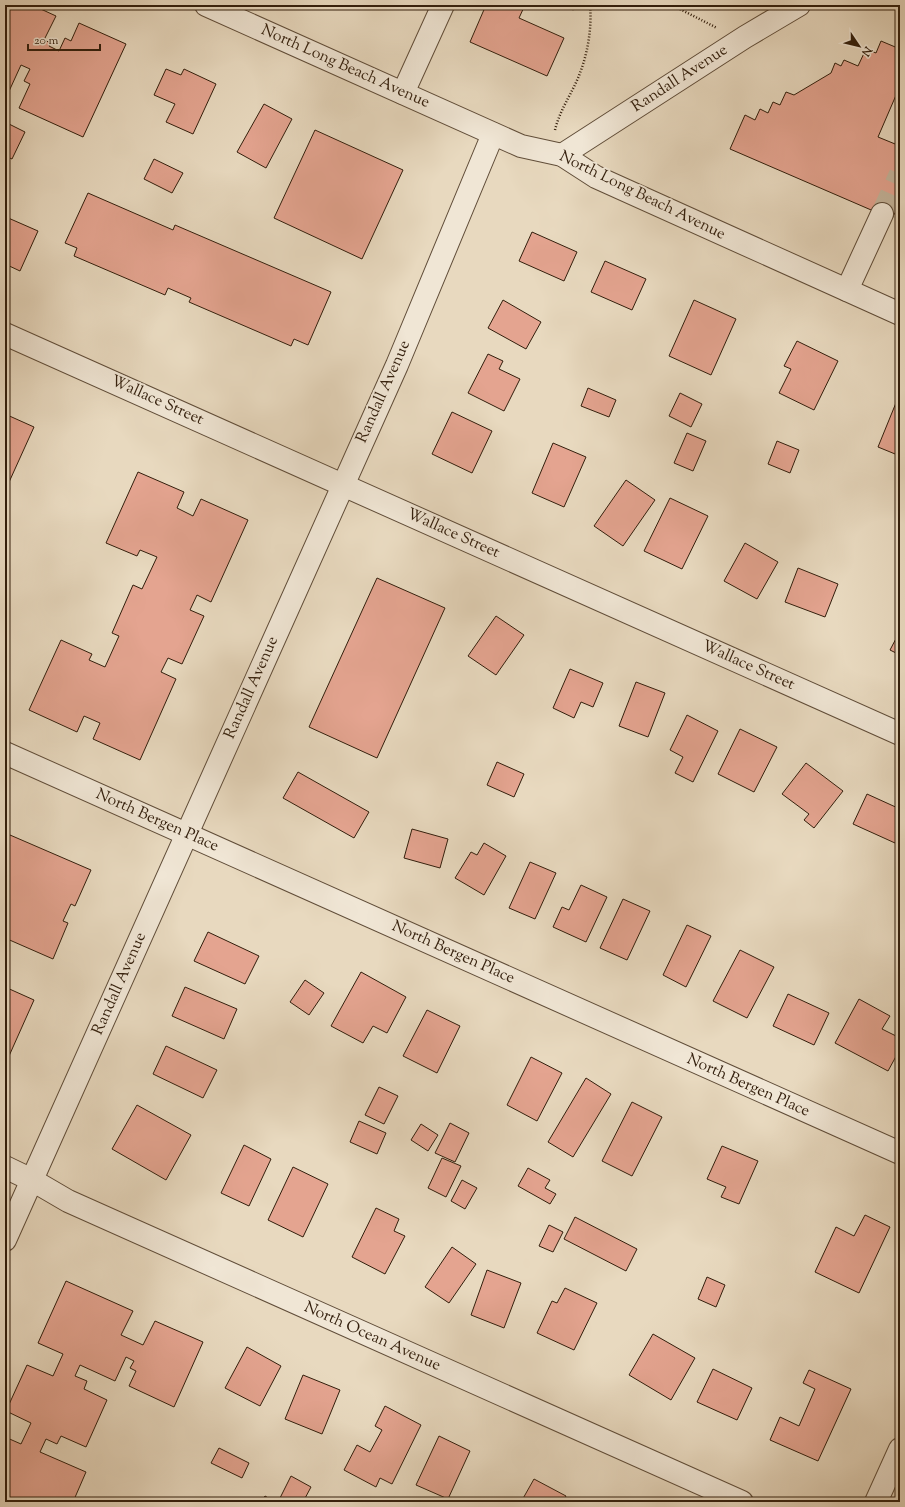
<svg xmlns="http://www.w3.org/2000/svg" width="905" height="1507" viewBox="0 0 905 1507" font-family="'Sorts Mill Goudy',serif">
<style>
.building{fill:#e4a490;stroke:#321e0c}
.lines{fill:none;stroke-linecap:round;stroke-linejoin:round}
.minor-tunnel{stroke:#c4b49b;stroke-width:22;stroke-dasharray:22 11;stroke-linecap:butt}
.minor-casing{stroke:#604d39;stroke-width:24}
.path{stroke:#321e0c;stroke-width:2.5;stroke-dasharray:1 2;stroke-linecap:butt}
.minor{stroke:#f0e6d5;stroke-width:22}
.labels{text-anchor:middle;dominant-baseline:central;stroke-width:4;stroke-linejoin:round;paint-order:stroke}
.street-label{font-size:16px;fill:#321e0c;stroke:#f0e6d5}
</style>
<rect width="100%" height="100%" fill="#e8d9bf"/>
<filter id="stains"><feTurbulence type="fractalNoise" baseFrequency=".005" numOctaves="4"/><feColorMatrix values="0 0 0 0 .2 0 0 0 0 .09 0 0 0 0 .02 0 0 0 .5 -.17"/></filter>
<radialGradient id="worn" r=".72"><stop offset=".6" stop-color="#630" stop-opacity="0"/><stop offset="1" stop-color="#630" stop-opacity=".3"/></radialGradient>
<g class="building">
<polygon points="5,5 32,5 56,16 44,40 51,43 49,46 59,51 65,38 71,41 79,23 126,44 83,137 19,108 30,84 24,81 30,69 21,65 5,100"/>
<polygon points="486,5 525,5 519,18 564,38 547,76 470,42"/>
<polygon points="881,41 900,49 900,86 878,137 900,146 900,201 892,219 730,149 745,115 755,120 760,109 768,113 773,102 780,105 786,92 794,95 831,73 835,63 841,66 844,60 858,66 866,49 876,53"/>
<polygon points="166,69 181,75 184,69 216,84 193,134 166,122 175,104 154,95"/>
<polygon points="264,104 292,119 266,168 237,152"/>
<polygon points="5,122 25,132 12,159 5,156"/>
<polygon points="315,130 403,170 362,259 274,218"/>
<polygon points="154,159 183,173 172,193 144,179"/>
<polygon points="88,193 173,230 175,225 331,292 308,345 294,339 291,346 189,302 191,298 168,288 165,295 74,256 77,248 65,243"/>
<polygon points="6,217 38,231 20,271 5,264"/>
<polygon points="532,232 577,252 564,281 519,261"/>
<polygon points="605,261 646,279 632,310 591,292"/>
<polygon points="503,300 541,322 526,349 488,328"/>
<polygon points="694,300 736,319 711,375 669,356"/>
<polygon points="797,341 838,361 814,410 779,393 791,369 784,366"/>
<polygon points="488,354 503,361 499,369 520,379 504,411 468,393"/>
<polygon points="588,388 616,400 609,417 581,406"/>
<polygon points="680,393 702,404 691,427 669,416"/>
<polygon points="900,393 900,456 878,447"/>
<polygon points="452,412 492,431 472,473 432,454"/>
<polygon points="5,414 34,427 5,491"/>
<polygon points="687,433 706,441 693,471 674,463"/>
<polygon points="777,441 799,450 790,473 768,464"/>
<polygon points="553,443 586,457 564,507 532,493"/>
<polygon points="138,472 184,492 177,508 193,516 201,499 248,520 211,602 197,595 190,610 204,616 182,664 168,658 161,672 176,679 140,760 93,739 100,723 84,716 77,732 29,710 61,640 92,654 89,660 105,667 119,636 112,633 133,585 142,589 157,557 140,550 137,556 106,543"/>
<polygon points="626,480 655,500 623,546 594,526"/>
<polygon points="670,498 708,516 682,569 644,551"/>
<polygon points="745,543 778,562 757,599 724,581"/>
<polygon points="798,568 838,584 825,617 785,602"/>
<polygon points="377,578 445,608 377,758 309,727"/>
<polygon points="496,616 524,635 496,675 468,656"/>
<polygon points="900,631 900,655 890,650"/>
<polygon points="570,669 603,683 593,707 581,702 574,718 553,708"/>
<polygon points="636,682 665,693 648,737 619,726"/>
<polygon points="687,715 718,731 693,782 675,773 683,757 670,750"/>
<polygon points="740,729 777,747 754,792 718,774"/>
<polygon points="497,762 524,774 514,797 487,785"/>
<polygon points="806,763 843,791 814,828 804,820 809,814 782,794"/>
<polygon points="298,772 369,812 354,838 283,798"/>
<polygon points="867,794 900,809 900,832 895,843 853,824"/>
<polygon points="412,829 448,839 440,868 404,858"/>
<polygon points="10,835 91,870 75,906 71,904 63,921 68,923 53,959 5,938 5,846"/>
<polygon points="484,843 506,856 484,895 455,878 471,852 477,855"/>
<polygon points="530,862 556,873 535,919 509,908"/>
<polygon points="581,885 607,897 586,942 553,927 562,907 569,910"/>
<polygon points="623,899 650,911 627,960 600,948"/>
<polygon points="687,925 711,936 686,987 663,975"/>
<polygon points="208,932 259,956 245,984 194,961"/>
<polygon points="740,950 774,967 747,1018 713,1001"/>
<polygon points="361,972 406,997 387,1033 373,1026 363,1043 331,1026"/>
<polygon points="305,980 324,993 309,1015 290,1002"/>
<polygon points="5,987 34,1000 5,1065"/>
<polygon points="185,987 237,1009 224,1039 172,1016"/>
<polygon points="788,994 829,1013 814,1045 773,1026"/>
<polygon points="859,999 890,1016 882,1029 900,1038 900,1049 888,1071 835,1043"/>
<polygon points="427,1010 460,1026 437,1073 403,1056"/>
<polygon points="166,1046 217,1070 203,1098 153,1074"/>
<polygon points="531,1057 562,1073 537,1121 507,1105"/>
<polygon points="586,1078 611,1094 573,1157 548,1142"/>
<polygon points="379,1087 398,1096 384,1124 365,1115"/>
<polygon points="632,1102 662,1117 632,1176 602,1161"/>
<polygon points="137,1105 191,1135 166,1180 112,1149"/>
<polygon points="359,1121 386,1133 377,1154 350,1142"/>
<polygon points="450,1123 469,1133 455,1162 435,1153"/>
<polygon points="421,1124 438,1135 428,1151 411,1140"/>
<polygon points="244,1145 271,1159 249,1206 221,1193"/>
<polygon points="722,1146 758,1161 739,1204 721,1197 726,1187 707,1179"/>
<polygon points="442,1158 461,1166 446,1197 428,1188"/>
<polygon points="293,1167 328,1184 303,1237 268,1220"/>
<polygon points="528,1168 550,1180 545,1188 556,1194 550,1204 518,1186"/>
<polygon points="462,1180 477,1188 465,1209 451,1201"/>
<polygon points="376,1208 399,1219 394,1231 405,1236 385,1274 352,1257"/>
<polygon points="865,1215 890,1227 859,1293 815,1272 836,1227 854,1236"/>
<polygon points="575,1217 637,1249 626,1271 564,1239"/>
<polygon points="549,1225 563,1232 553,1252 539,1246"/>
<polygon points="452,1247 476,1264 449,1303 425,1287"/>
<polygon points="487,1270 521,1283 504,1328 471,1315"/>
<polygon points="707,1277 725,1285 716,1307 698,1299"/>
<polygon points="66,1281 133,1311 121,1335 143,1345 155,1321 203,1342 174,1407 129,1386 136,1371 130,1368 134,1361 126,1357 115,1381 80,1365 75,1376 87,1381 84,1389 107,1400 86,1447 61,1436 57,1444 46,1439 40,1452 86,1472 73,1502 5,1502 5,1437 21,1444 31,1423 6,1411 27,1365 53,1376 63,1354 38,1343"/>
<polygon points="565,1288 597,1303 574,1350 537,1333 552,1301 557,1303"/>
<polygon points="653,1334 695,1358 671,1400 629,1375"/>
<polygon points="247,1347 281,1366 260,1406 225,1388"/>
<polygon points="713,1369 752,1388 737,1420 697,1402"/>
<polygon points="809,1370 851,1389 818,1461 770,1440 780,1417 799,1426 815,1389 803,1383"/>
<polygon points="303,1375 340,1390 322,1434 285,1419"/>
<polygon points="385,1406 421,1425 392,1484 380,1478 376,1487 344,1470 357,1445 370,1452 382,1430 375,1426"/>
<polygon points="439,1436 470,1451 448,1499 416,1485"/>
<polygon points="219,1448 249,1463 242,1478 211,1463"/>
<polygon points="291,1476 311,1487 303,1502 283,1502 279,1500"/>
<polygon points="534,1479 566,1496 563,1502 521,1502"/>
<polygon points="265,1496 275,1502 261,1502"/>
</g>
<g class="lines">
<polyline class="minor-tunnel" points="882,214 900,174"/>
<g class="minor-casing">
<g id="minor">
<polyline points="206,5 521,146 562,155 596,177 900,314"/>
<polyline points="403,93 443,5"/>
<polyline points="562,155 745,37 799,5"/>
<polyline points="847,290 882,214"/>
<polyline points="5,334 900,734"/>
<polyline points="5,753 900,1153"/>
<polyline points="5,1167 32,1180 68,1201 742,1502"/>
<polyline points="5,1240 397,365 493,134"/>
<polyline points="876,1502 900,1449"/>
</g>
</g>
<g class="path">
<polyline points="558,5 573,9 586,5"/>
<polyline points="672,5 717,28"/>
<path d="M 555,130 C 560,109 573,92 580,73 C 588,52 592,27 590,5"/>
</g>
<use href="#minor" class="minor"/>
</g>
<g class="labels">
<g class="street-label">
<text transform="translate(345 67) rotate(24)">North Long Beach Avenue</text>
<text transform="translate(680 79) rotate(-33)">Randall Avenue</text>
<text transform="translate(642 196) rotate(26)">North Long Beach Avenue</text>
<text transform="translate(384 392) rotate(-66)">Randall Avenue</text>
<text transform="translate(157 401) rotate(24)">Wallace Street</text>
<text transform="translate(453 534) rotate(24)">Wallace Street</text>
<text transform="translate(748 666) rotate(24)">Wallace Street</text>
<text transform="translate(252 688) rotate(-66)">Randall Avenue</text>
<text transform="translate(157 821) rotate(24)">North Bergen Place</text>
<text transform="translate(453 953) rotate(24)">North Bergen Place</text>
<text transform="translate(120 984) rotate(-66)">Randall Avenue</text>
<text transform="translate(748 1086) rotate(24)">North Bergen Place</text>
<text transform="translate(372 1337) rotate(24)">North Ocean Avenue</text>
</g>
</g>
<rect width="905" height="1507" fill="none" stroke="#e8d9bf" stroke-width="20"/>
<rect x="6" y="6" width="893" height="1495" fill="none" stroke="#321e0c" stroke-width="2"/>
<rect x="10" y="10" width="885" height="1487" fill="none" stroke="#321e0c"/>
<g transform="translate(859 46) rotate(125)" stroke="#f0e6d5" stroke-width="3" paint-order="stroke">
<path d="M0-3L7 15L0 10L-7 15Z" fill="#321e0c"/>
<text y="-6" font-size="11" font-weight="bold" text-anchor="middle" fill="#321e0c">N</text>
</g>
<path d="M28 44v6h72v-6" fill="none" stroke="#321e0c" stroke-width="2"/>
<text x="34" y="44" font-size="12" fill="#321e0c" stroke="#f0e6d5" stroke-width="3" paint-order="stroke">20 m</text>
<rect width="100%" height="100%" filter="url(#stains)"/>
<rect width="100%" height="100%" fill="url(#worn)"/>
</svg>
